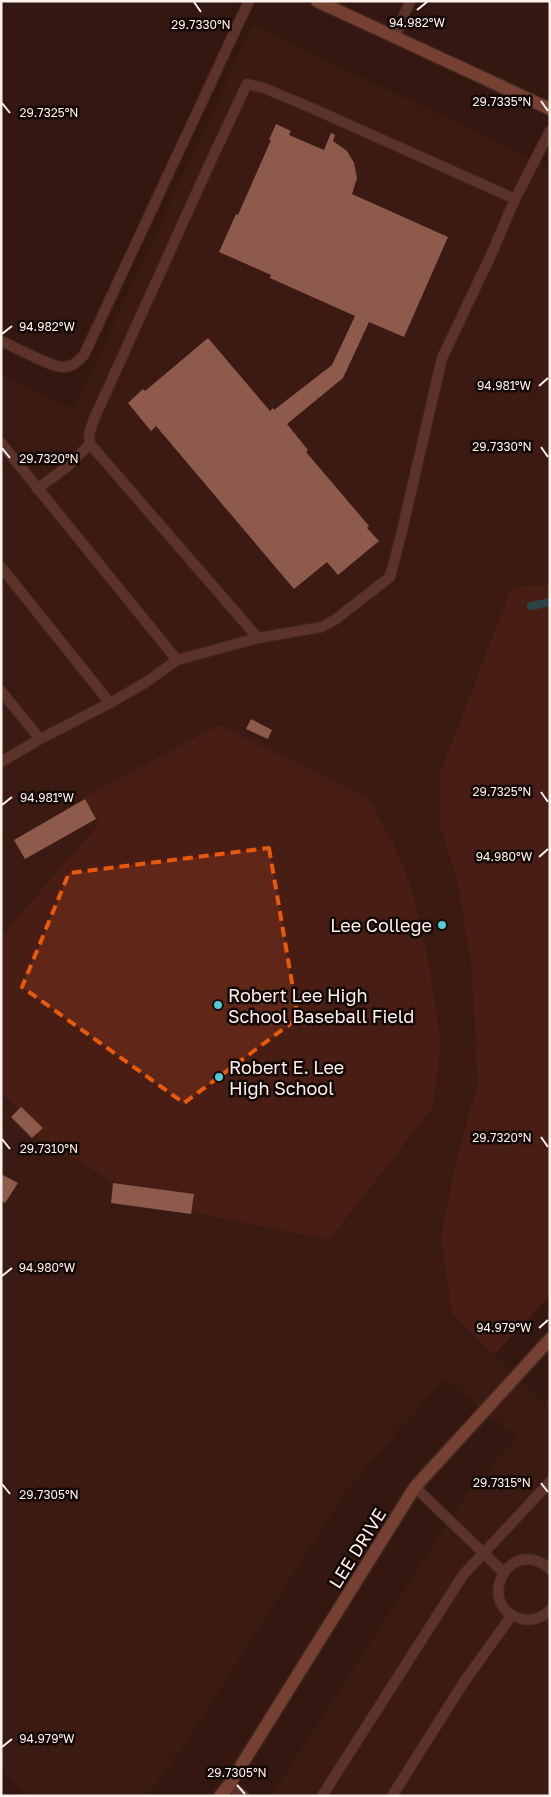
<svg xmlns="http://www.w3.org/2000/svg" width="551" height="1797" viewBox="0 0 551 1797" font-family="'Golos Text',sans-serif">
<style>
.built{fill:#411d14}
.green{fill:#602719}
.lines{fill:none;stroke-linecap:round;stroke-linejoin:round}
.stream{stroke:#217981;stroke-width:8}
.building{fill:#fbab96}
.lane-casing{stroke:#50362f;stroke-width:12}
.secondary-casing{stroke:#50362f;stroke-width:15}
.lane{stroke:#895649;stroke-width:10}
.secondary{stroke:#c5735e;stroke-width:12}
.marked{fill:none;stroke:#e8590c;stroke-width:4;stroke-dasharray:10 6;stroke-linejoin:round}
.ticks{fill:none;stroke:#fef1ee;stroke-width:2}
.poi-dot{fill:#52cbd7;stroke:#130704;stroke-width:2}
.labels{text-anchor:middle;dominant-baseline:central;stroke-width:5;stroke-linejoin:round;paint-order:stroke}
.poi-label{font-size:18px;fill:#fef1ee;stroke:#130704;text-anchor:start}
.street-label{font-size:18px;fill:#fef1ee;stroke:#130704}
.ticks-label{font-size:12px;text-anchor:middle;fill:#fef1ee;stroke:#130704;stroke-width:5;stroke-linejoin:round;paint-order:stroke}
</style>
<rect width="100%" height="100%" fill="#341710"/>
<polygon class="built" points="253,25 550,167 550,585 512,588 440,827 457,879 471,963 478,1082 455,1165 452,1313 544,1404 550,1399 550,1796 271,1796 469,1490 517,1438 444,1379 347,1490 180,1752 146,1796 25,1796 1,1767 1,374 74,409"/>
<g class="green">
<polygon points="550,585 550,1296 494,1355 452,1313 441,1236 455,1165 478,1082 471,963 457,879 440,827 440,774 512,587"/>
<polygon points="219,725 367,797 391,839 411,887 429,965 441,1046 432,1108 329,1240 191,1212 193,1193 114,1182 35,1136 39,1129 1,1092 1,937 99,824 84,797"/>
</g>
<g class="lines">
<polyline class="stream" points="531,606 550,602"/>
</g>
<g class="building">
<polygon points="276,124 291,131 289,135 324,150 331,133 335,135 333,141 347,151 354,163 357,178 352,194 448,237 404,337 369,322 343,378 287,424 308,450 306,452 369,526 367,528 379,541 338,575 327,562 294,589 156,426 151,431 128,403 143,389 145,391 208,338 270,411 273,408 274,410 332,365 355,316 270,278 271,275 219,252 236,214 238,215 271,140 269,140"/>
<polygon points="251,719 272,730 268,739 246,729"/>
<polygon points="85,799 96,819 25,859 14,840"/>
<polygon points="21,1107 43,1128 32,1138 11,1117"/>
<polygon points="1,1174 18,1183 5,1203 1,1201"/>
<polygon points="113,1183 194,1194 191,1214 111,1203"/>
</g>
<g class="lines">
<g class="lane-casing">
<g id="lane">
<polyline points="395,37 410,1"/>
<path d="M 1,341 C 16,347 49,367 64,367 C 73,367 78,361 84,355 L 249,1"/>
<polyline points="1,443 177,660"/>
<polyline points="90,444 258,638"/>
<polyline points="37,489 67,467 90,444 89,434 94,419 209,165 247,84 264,88 314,109 515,199"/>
<polyline points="1,567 110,703"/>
<polyline points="1,691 40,739"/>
<polyline points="1,762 40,739 110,703 145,683 177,660 258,638 322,627 336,619 390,577 401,535 442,358 491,255 515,199 550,131"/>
<polyline points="415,1487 503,1572"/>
<path d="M 550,1569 C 509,1533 473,1607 522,1619 C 532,1621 542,1618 550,1610"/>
<polyline points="229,1785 244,1796"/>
<polyline points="322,1796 463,1575 550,1482"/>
<polyline points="392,1796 464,1682 512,1615"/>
</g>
</g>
<g class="secondary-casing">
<g id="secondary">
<polyline points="317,1 550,109"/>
<polyline points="220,1796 229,1785 415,1487 550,1339"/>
</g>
</g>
<use href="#lane" class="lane"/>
<use href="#secondary" class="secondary"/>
</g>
<path d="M0 0H551V1797H0ZM 269,848 L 298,1018 L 184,1103 L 22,987 L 69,873 Z" fill="#341710" fill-opacity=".55" fill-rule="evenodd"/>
<path class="marked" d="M 269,848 L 298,1018 L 184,1103 L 22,987 L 69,873 Z"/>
<path class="ticks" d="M 194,2 L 201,12M 417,10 L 427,2M 541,101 L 548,111M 2,103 L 10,113M 2,334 L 12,326M 539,386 L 548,378M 541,447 L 548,457M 2,448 L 10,458M 541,792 L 548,802M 2,805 L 12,797M 539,857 L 548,849M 541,1137 L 548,1147M 2,1139 L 10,1149M 2,1276 L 12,1268M 539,1328 L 548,1320M 541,1483 L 548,1492M 2,1484 L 10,1494M 2,1747 L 12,1739M 237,1785 L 245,1794"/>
<g class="poi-dot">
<circle cx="442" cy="925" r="5"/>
<circle cx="218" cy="1005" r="5"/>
<circle cx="219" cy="1077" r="5"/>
</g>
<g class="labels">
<g class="poi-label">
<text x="432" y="925" text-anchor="end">Lee College</text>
<text x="228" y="995">Robert Lee High<tspan x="228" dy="21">School Baseball Field</tspan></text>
<text x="229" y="1067">Robert E. Lee<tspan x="229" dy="21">High School</tspan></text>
</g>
<g class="street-label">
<text transform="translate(357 1548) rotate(-58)">LEE DRIVE</text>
</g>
</g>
<g class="ticks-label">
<text x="417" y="27">94.982°W</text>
<text x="201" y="29">29.7330°N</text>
<text x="502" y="106">29.7335°N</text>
<text x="49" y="117">29.7325°N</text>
<text x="47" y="331">94.982°W</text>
<text x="504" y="390">94.981°W</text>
<text x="502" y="451">29.7330°N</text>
<text x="49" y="463">29.7320°N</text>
<text x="502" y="796">29.7325°N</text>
<text x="47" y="802">94.981°W</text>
<text x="504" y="861">94.980°W</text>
<text x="502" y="1142">29.7320°N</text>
<text x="49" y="1153">29.7310°N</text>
<text x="47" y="1272">94.980°W</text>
<text x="504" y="1332">94.979°W</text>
<text x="502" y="1487">29.7315°N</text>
<text x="49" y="1499">29.7305°N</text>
<text x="47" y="1743">94.979°W</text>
<text x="237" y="1777">29.7305°N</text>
</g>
<rect width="551" height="1797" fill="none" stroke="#fef1ee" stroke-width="5"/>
</svg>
